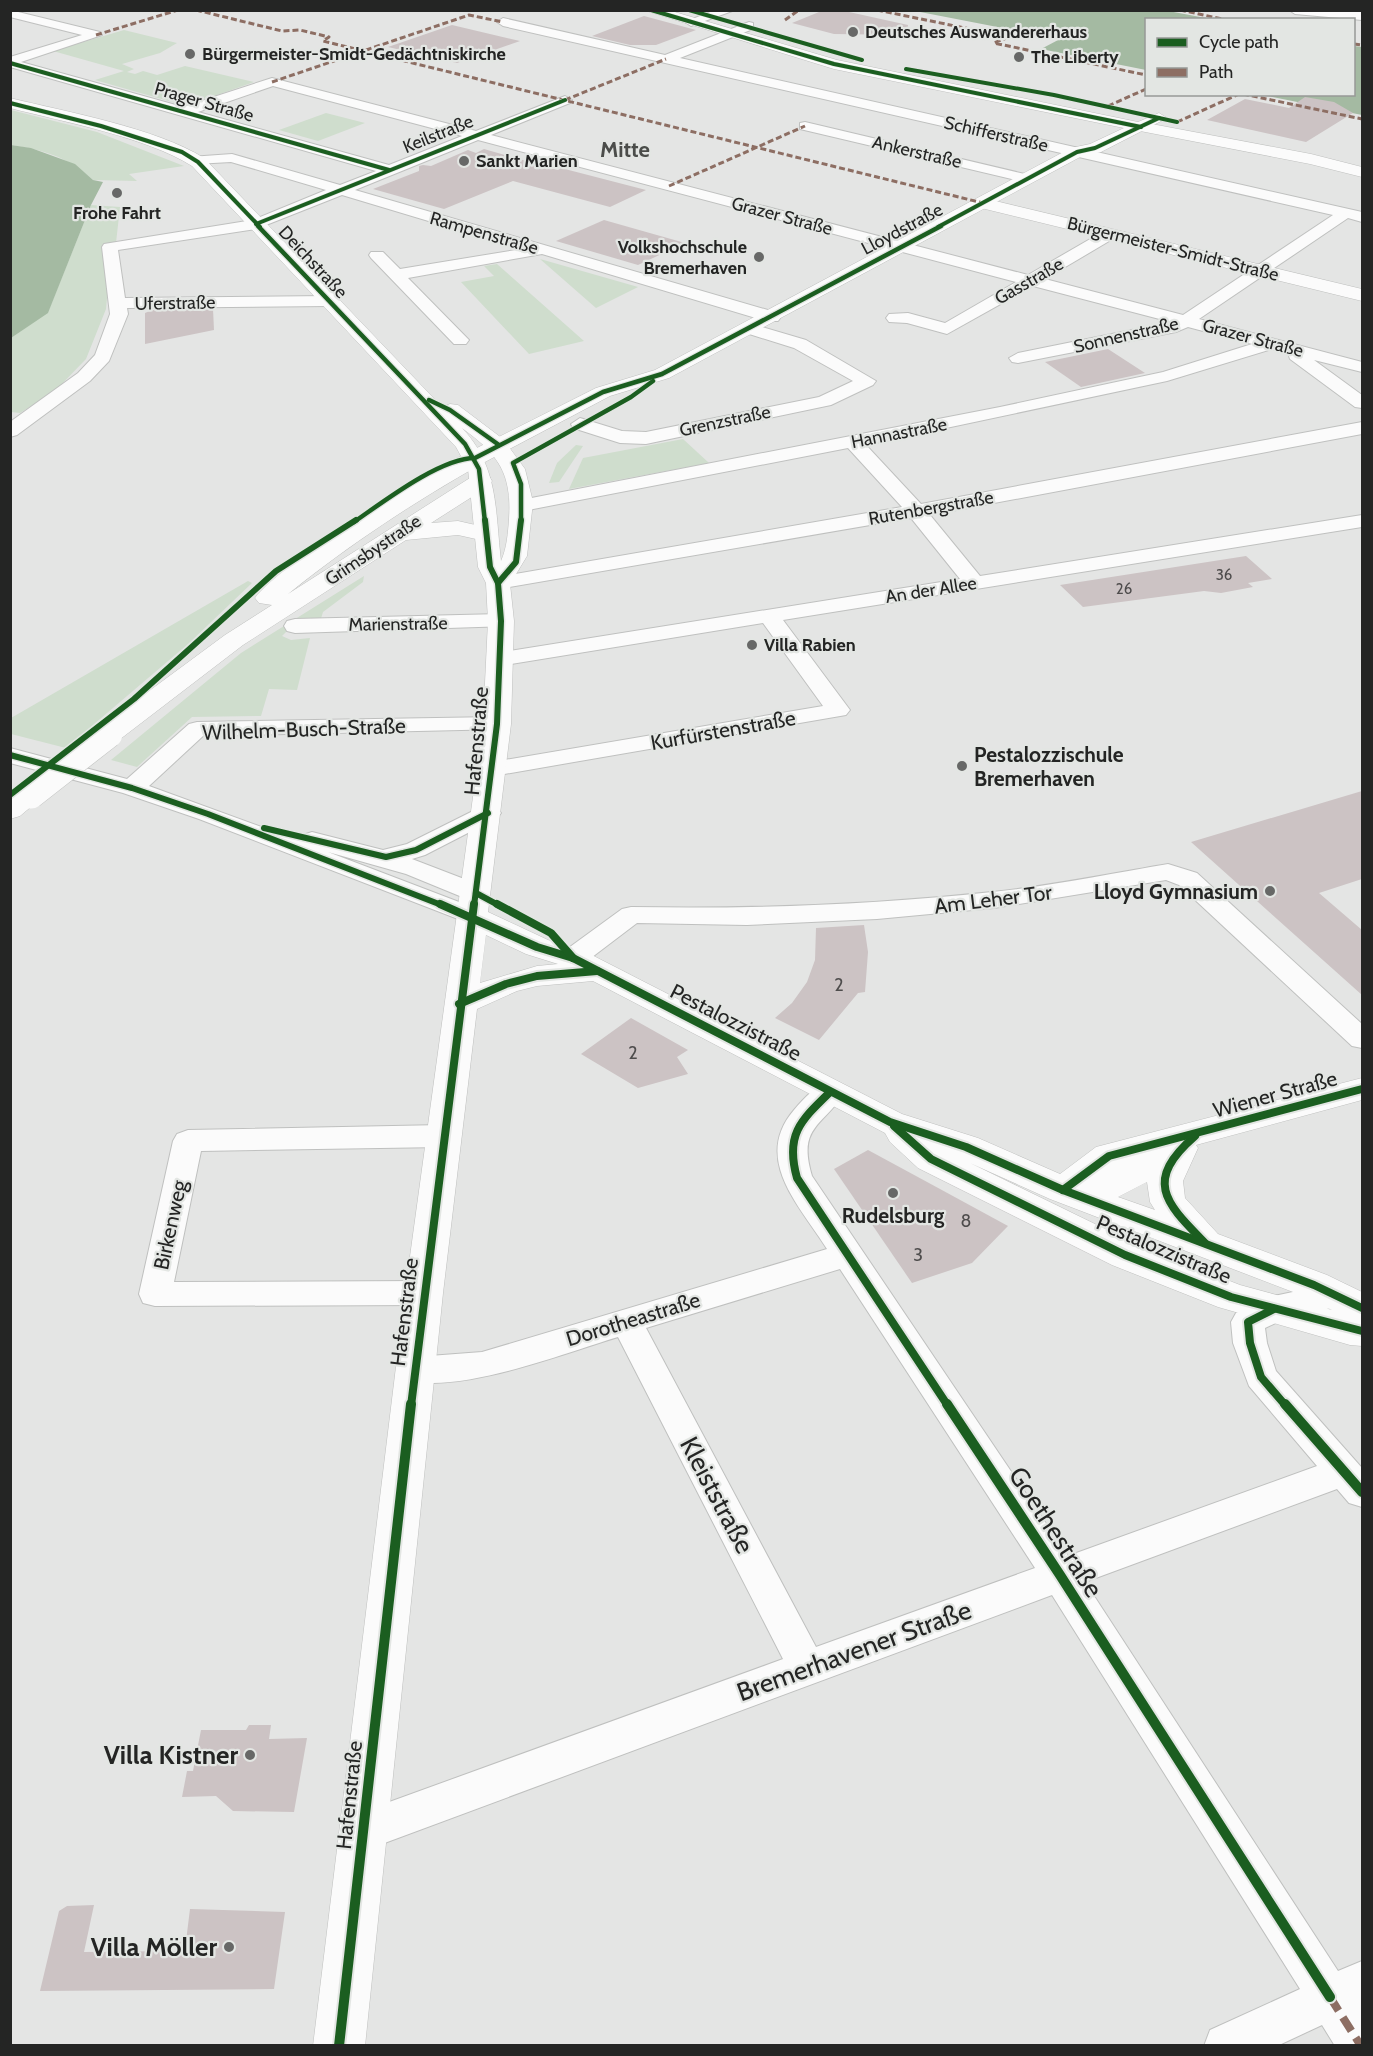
<svg xmlns="http://www.w3.org/2000/svg" width="1373" height="2056" viewBox="0 0 1373 2056" font-family="Cabin,sans-serif">
<style>
.green{fill:#cfddcd}
.water{fill:#a4baa2}
.building{fill:#ccc3c4}
.lines{fill:none;stroke-linecap:round;stroke-linejoin:round}
.street-casing{stroke:#bfc0bf;stroke-width:2}
.secondary-casing{stroke:#bfc0bf;stroke-width:1}
.primary-casing{stroke:#bfc0bf;stroke-width:1}
.highway-casing{stroke:#bfc0bf;stroke-width:1}
.street{fill:#fbfbfb;fill-rule:evenodd}
.secondary{fill:#fbfbfb;fill-rule:evenodd}
.primary{fill:#fbfbfb;fill-rule:evenodd}
.highway{fill:#fbfbfb;fill-rule:evenodd}
.highway-bridge-casing{stroke:#bfc0bf;stroke-width:28;stroke-linecap:butt}
.highway-bridge{stroke:#fbfbfb;stroke-width:27}
.quiet-far1{stroke:#8d6e63;stroke-width:3;stroke-dasharray:6 3;stroke-linecap:butt}
.quiet{stroke:#8d6e63;stroke-width:8;stroke-dasharray:16 8;stroke-linecap:butt}
.cycleway-far4-casing{stroke:#e3e6e3;stroke-width:5}
.cycleway-far3-casing{stroke:#e3e6e3;stroke-width:7}
.cycleway-far2-casing{stroke:#e3e6e3;stroke-width:9}
.cycleway-far1-casing{stroke:#e3e6e3;stroke-width:12}
.cycleway-casing{stroke:#e3e6e3;stroke-width:14}
.cycleway-far4{stroke:#1b5e20;stroke-width:4}
.cycleway-far3{stroke:#1b5e20;stroke-width:4.5}
.cycleway-far2{stroke:#1b5e20;stroke-width:6}
.cycleway-far1{stroke:#1b5e20;stroke-width:8}
.cycleway{stroke:#1b5e20;stroke-width:10}
.poi-dot{fill:#676867;stroke:#e3e6e3;stroke-width:2}
.labels{text-anchor:middle;dominant-baseline:central;stroke-width:4.5;stroke-linejoin:round;paint-order:stroke}
.far-number-label{font-size:15px;fill:#4e4c4c}
.far-poi-label{font-size:18px;font-weight:bold;fill:#242524;stroke:#e3e6e3;text-anchor:start}
.far-street-label{font-size:18px;fill:#242524;stroke:#e3e6e3}
.number-label{font-size:18px;fill:#4e4c4c}
.street-label{font-size:21px;fill:#242524;stroke:#e3e6e3}
.poi-label{font-size:21px;font-weight:bold;fill:#242524;stroke:#e3e6e3;text-anchor:start}
.far-district-label{font-size:22px;font-weight:bold;fill:#4b4d4a;stroke:#e3e6e3}
.near-street-label{font-size:26px;fill:#242524;stroke:#e3e6e3}
.near-poi-label{font-size:26px;font-weight:bold;fill:#242524;stroke:#e3e6e3;text-anchor:end}
</style>
<rect width="100%" height="100%" fill="#e4e5e4"/>
<g class="green">
<polygon points="124,30 177,43 160,53 122,64 134,69 127,72 135,74 143,71 157,75 185,66 254,82 186,106 95,80 124,71 53,51"/>
<path d="M 11,110 L 97,132 L 184,166 L 129,174 L 137,181 L 93,180 C 68,157 44,150 11,145 Z"/>
<polygon points="326,113 365,123 318,141 279,130"/>
<polygon points="91,205 120,207 116,243 102,245 108,287 106,309 86,359 55,391 20,413 11,412 11,338 48,312"/>
<polygon points="540,259 638,287 596,308"/>
<polygon points="497,264 584,341 529,354 461,282 494,276 484,266"/>
<polygon points="683,439 709,463 569,489 583,458"/>
<polygon points="576,445 583,446 559,482 549,483 557,463"/>
<polygon points="364,576 363,582 323,612 320,622 293,625 282,636 291,640 310,638 297,690 269,689 261,716 192,717 137,767 111,760 241,653"/>
<polygon points="248,581 252,583 188,644 66,748 11,734 11,718"/>
</g>
<g class="water">
<polygon points="1163,10 1211,19 1146,20 1146,70 1041,49 1060,39 915,11"/>
<polygon points="1354,46 1362,47 1362,115 1263,95 1354,94"/>
<polygon points="11,145 31,148 75,164 93,180 103,182 91,205 48,313 11,338"/>
</g>
<g class="building">
<polygon points="824,10 840,10 908,25 907,35 834,34 792,23"/>
<polygon points="644,16 696,30 656,45 630,45 592,36"/>
<polygon points="452,25 520,41 457,63 388,47"/>
<polygon points="1305,97 1334,102 1353,113 1306,142 1207,120 1245,99 1289,108"/>
<polygon points="484,149 558,170 561,168 646,190 610,207 513,181 444,209 373,189 419,171 419,166 423,165 431,166 468,150 476,153"/>
<polygon points="604,220 685,243 638,265 556,241"/>
<polygon points="213,309 214,330 145,344 145,313 152,310"/>
<polygon points="1108,349 1145,373 1081,387 1045,362"/>
<polygon points="1246,556 1272,579 1248,583 1253,587 1221,593 1204,591 1083,607 1060,585"/>
<polygon points="1362,791 1362,879 1319,893 1362,930 1362,995 1191,842"/>
<polygon points="864,925 868,952 865,992 858,993 819,1040 775,1018 792,1003 807,982 815,960 816,928"/>
<polygon points="631,1018 688,1050 677,1057 688,1074 638,1088 581,1054"/>
<polygon points="868,1150 940,1189 1008,1226 972,1263 912,1283 834,1169"/>
<polygon points="249,1725 271,1725 269,1739 307,1738 294,1812 233,1811 216,1796 182,1797 187,1771 193,1771 201,1730 246,1730"/>
<polygon points="94,1905 84,1952 177,1951 179,1942 186,1941 190,1909 285,1912 274,1989 40,1991 59,1911 67,1906"/>
</g>
<g class="lines">
<g class="street-casing">
<g id="street">
<path d="M 10,10 L 100,32 L 102,35 L 21,62 L 183,107 L 272,78 L 476,131 L 565,96 L 572,100 L 570,103 L 491,135 L 1028,275 L 1104,231 L 1116,231 L 1118,234 L 1116,237 L 1045,279 L 1183,315 L 1333,215 L 503,26 L 497,22 L 503,18 L 665,55 L 749,22 L 753,23 L 753,29 L 680,58 L 1362,212 L 1362,222 L 1348,218 L 1199,319 L 1362,362 L 1362,372 L 1314,360 L 1362,395 L 1362,408 L 1355,407 L 1290,359 L 1288,353 L 1272,349 L 1167,381 L 866,445 L 921,504 L 1362,422 L 1362,434 L 930,515 L 980,576 L 1362,515 L 1362,527 L 783,620 L 850,710 L 846,715 L 493,776 L 484,774 L 481,769 L 484,764 L 493,762 L 823,706 L 763,623 L 499,666 L 491,664 L 488,659 L 491,654 L 960,579 L 911,518 L 498,589 L 490,588 L 487,583 L 490,578 L 498,577 L 902,507 L 848,448 L 523,511 L 516,509 L 513,505 L 516,501 L 1000,407 L 1163,372 L 1252,344 L 1188,327 L 1176,332 L 1018,363 L 1012,362 L 1009,358 L 1018,353 L 1171,322 L 1033,286 L 947,334 L 907,323 L 889,322 L 886,318 L 889,314 L 908,313 L 945,323 L 1016,282 L 478,140 L 355,190 L 778,313 L 781,317 L 778,321 L 766,321 L 542,254 L 408,278 L 469,340 L 466,344 L 454,344 L 371,258 L 369,255 L 371,252 L 383,252 L 400,269 L 522,249 L 342,195 L 256,229 L 118,250 L 125,298 L 329,296 L 337,301 L 329,306 L 127,308 L 128,314 L 109,361 L 90,381 L 17,435 L 10,437 L 10,422 L 78,373 L 95,355 L 110,314 L 102,247 L 104,244 L 253,220 L 326,190 L 231,162 L 195,164 L 190,163 L 188,160 L 190,157 L 232,154 L 340,185 L 376,171 L 10,67 L 10,57 L 82,35 L 10,17 ZM 273,86 L 462,136 L 389,165 L 198,112 Z"/>
<polygon points="715,10 735,10 691,26 685,22"/>
<polygon points="1289,10 1362,12 1362,20 1295,14"/>
<polygon points="805,122 1029,175 1036,179 1029,183 800,129 800,123"/>
<polygon points="752,324 806,340 876,381 873,385 831,405 646,444 620,443 573,428 571,424 580,418 622,431 646,432 819,397 853,381 794,348 746,333 743,329 746,325"/>
<polygon points="501,614 509,616 512,621 509,626 295,633 287,631 284,626 287,621 295,619"/>
<polygon points="497,717 505,719 509,724 505,729 203,736 149,786 300,841 303,835 312,832 383,850 407,844 479,808 488,805 497,808 501,813 497,818 425,855 412,859 485,887 489,893 485,899 476,901 467,899 406,874 328,852 480,910 484,916 480,922 471,924 199,819 123,793 10,763 10,748 127,779 189,724 197,722"/>
<path d="M 1168,864 L 1197,873 L 1362,1024 L 1362,1048 L 1352,1046 L 1179,885 L 1166,880 L 994,908 L 877,919 L 747,925 L 637,923 L 583,964 L 573,967 L 563,964 L 559,958 L 563,952 L 622,909 L 631,907 C 752,909 872,905 992,892 C 1051,886 1109,874 1168,864 Z"/>
<path d="M 830,1082 L 840,1085 L 845,1092 C 823,1127 797,1126 812,1176 L 1068,1556 L 1317,1466 L 1249,1386 L 1233,1343 L 1231,1322 L 1236,1313 L 1274,1296 L 1335,1283 L 1347,1286 L 1351,1295 L 1347,1304 L 1282,1320 L 1265,1328 L 1267,1343 L 1276,1371 L 1362,1468 L 1362,1507 L 1349,1503 L 1337,1489 L 1085,1582 L 1338,1971 L 1362,1961 L 1362,2046 L 1335,2046 L 1322,2025 L 1277,2046 L 1204,2046 L 1210,2030 L 1300,1989 L 1052,1595 L 363,1851 L 348,1845 L 342,1831 L 348,1817 L 783,1659 L 618,1337 C 565,1353 455,1396 404,1379 L 399,1370 L 404,1361 L 416,1357 L 482,1352 L 827,1249 C 800,1206 752,1159 794,1110 C 804,1098 815,1086 830,1082 ZM 840,1269 L 1035,1568 L 816,1647 L 646,1328 Z"/>
<polygon points="443,1125 454,1129 458,1136 454,1143 443,1147 201,1151 174,1282 424,1281 436,1284 440,1293 436,1302 424,1305 155,1306 143,1303 139,1294 173,1141 177,1134 188,1130"/>
</g>
</g>
<g class="secondary-casing">
<g id="secondary">
<path d="M 10,98 C 67,112 156,128 204,158 L 442,407 L 450,404 L 458,405 L 503,439 L 525,469 L 533,502 L 527,556 L 510,584 L 514,621 L 511,724 L 488,912 L 548,940 L 584,951 L 902,1114 L 978,1138 L 1060,1174 L 1096,1147 L 1362,1078 L 1362,1100 L 1196,1145 L 1198,1148 L 1183,1181 L 1185,1198 L 1218,1234 L 1327,1275 L 1362,1292 L 1362,1346 L 1350,1345 L 1218,1307 L 1112,1265 L 918,1168 L 890,1142 L 885,1133 L 593,981 L 537,986 L 517,991 L 477,1009 L 443,1293 L 365,2046 L 313,2046 L 405,1293 L 483,724 L 488,621 L 486,583 L 478,567 L 468,469 L 456,447 L 192,166 C 146,137 64,122 10,108 ZM 462,428 C 498,454 512,473 509,519 C 508,532 507,548 501,561 C 495,510 499,467 462,428 ZM 486,935 L 526,954 L 558,964 L 537,966 L 480,983 ZM 970,1163 L 1050,1199 L 1301,1295 L 1332,1310 L 1240,1285 L 1138,1245 ZM 1147,1182 L 1150,1202 L 1155,1210 L 1118,1197 Z"/>
<polygon points="1141,122 1311,154 1362,167 1362,177 1310,164 1135,130 1133,127"/>
<polygon points="983,198 1362,289 1362,301 977,207 974,203 977,199"/>
</g>
</g>
<g class="primary-casing">
<polygon id="primary" points="644,10 668,10 837,60 1138,122 1159,113 1167,118 1101,152 1082,156 669,378 610,396 483,463 467,463 464,458 467,453 596,388 655,370 1071,148 1090,144 1124,128 834,69"/>
</g>
<g class="highway-casing">
<g id="highway">
<path d="M 475,451 L 483,453 L 486,458 L 483,463 C 414,502 350,544 288,594 L 473,476 L 489,476 L 492,481 L 489,486 L 431,523 L 458,521 L 493,529 L 497,534 L 493,539 L 485,541 L 458,535 L 406,540 L 243,645 L 119,740 L 109,742 L 99,740 L 95,734 L 99,728 L 225,635 L 272,605 L 259,603 L 255,598 C 277,567 438,460 475,451 Z"/>
<polygon points="31,786 41,789 45,795 20,816 10,819 10,796 21,789"/>
</g>
</g>
<use href="#street" class="street"/>
<use href="#secondary" class="secondary"/>
<use href="#primary" class="primary"/>
<use href="#highway" class="highway"/>
<g class="highway-bridge-casing">
<polyline id="highway-bridge" points="31,795 109,734"/>
</g>
<use href="#highway-bridge" class="highway-bridge"/>
<g class="quiet-far1">
<polyline points="196,10 282,31 300,30 329,37 323,41 983,203"/>
<polyline points="877,10 1009,37 994,43 1146,75"/>
<polyline points="1180,10 1227,20"/>
<polyline points="785,20 799,10"/>
<polyline points="96,35 178,10"/>
<polyline points="1354,44 1362,45"/>
<polyline points="272,82 469,15 503,22"/>
<polyline points="1243,94 1362,119"/>
<polyline points="565,100 666,59"/>
<polyline points="1108,106 1146,89"/>
<polyline points="1177,122 1239,94"/>
<polyline points="669,186 805,126"/>
</g>
<polyline class="quiet" points="1330,1997 1361,2046"/>
<g class="cycleway-far4-casing">
<g id="cycleway-far4">
<polyline points="651,10 834,64 1141,127"/>
<polyline points="689,10 862,60"/>
<polyline points="10,63 389,170"/>
<polyline points="906,69 1054,95 1177,122"/>
<polyline points="10,103 101,126 182,152 198,162 260,227"/>
<polyline points="256,224 565,100"/>
<polyline points="938,227 1077,152 1095,148 1159,118"/>
</g>
</g>
<g class="cycleway-far3-casing">
<g id="cycleway-far3">
<polyline points="258,226 465,444 479,469 485,522"/>
<polyline points="429,400 450,410 499,445"/>
<path d="M 354,522 C 383,502 440,458 475,458 L 603,392 L 662,374 L 941,226"/>
<polyline points="521,522 521,484 513,463 631,397 653,381"/>
</g>
</g>
<g class="cycleway-far2-casing">
<g id="cycleway-far2">
<polyline points="498,583 516,562 521,520"/>
<polyline points="10,755 132,788 208,814 444,906"/>
<polyline points="10,795 134,699 276,571 356,520"/>
<polyline points="264,828 386,857 416,850 488,813"/>
<polyline points="476,893 500,906"/>
<polyline points="474,906 497,724 501,621 498,583 490,567 485,520"/>
</g>
</g>
<g class="cycleway-far1-casing">
<g id="cycleway-far1">
<polyline points="440,904 537,947 573,958 890,1122 966,1147 1063,1190 1314,1285 1362,1308"/>
<polyline points="497,904 551,933 573,958"/>
<polyline points="459,1004 506,984 537,976 597,971"/>
<path d="M 830,1092 C 800,1121 785,1135 797,1178 L 948,1406"/>
<polyline points="894,1126 931,1159 1125,1255 1231,1297 1362,1331"/>
<path d="M 1195,1136 C 1142,1182 1167,1204 1205,1243"/>
<polyline points="1063,1190 1109,1156 1362,1089"/>
<polyline points="1274,1309 1248,1322 1250,1343 1261,1377 1286,1406"/>
<polyline points="411,1406 474,904"/>
</g>
</g>
<g class="cycleway-casing">
<g id="cycleway">
<polyline points="947,1404 1060,1575 1330,1997"/>
<polyline points="1285,1404 1362,1492"/>
<polyline points="339,2046 411,1404"/>
</g>
</g>
<use href="#cycleway-far4" class="cycleway-far4"/>
<use href="#cycleway-far3" class="cycleway-far3"/>
<use href="#cycleway-far2" class="cycleway-far2"/>
<use href="#cycleway-far1" class="cycleway-far1"/>
<use href="#cycleway" class="cycleway"/>
</g>
<g class="poi-dot">
<circle cx="853" cy="32" r="6"/>
<circle cx="190" cy="54" r="6"/>
<circle cx="1019" cy="57" r="6"/>
<circle cx="464" cy="161" r="6"/>
<circle cx="117" cy="193" r="6"/>
<circle cx="759" cy="257" r="6"/>
<circle cx="752" cy="645" r="6"/>
<circle cx="962" cy="766" r="6"/>
<circle cx="1270" cy="891" r="6"/>
<circle cx="893" cy="1193" r="6"/>
<circle cx="250" cy="1755" r="6"/>
<circle cx="229" cy="1947" r="6"/>
</g>
<g class="labels">
<g class="far-number-label">
<text x="1224" y="575">36</text>
<text x="1124" y="589">26</text>
</g>
<g class="far-poi-label">
<text x="865" y="32">Deutsches Auswandererhaus</text>
<text x="202" y="54">Bürgermeister-Smidt-Gedächtniskirche</text>
<text x="1031" y="57">The Liberty</text>
<text x="476" y="161">Sankt Marien</text>
<text x="117" y="213" text-anchor="middle">Frohe Fahrt</text>
<text x="747" y="247" text-anchor="end">Volkshochschule<tspan x="747" dy="21">Bremerhaven</tspan></text>
<text x="764" y="645">Villa Rabien</text>
</g>
<g class="far-street-label">
<text transform="translate(204 102) rotate(16)">Prager Straße</text>
<text transform="translate(438 134) rotate(-22)">Keilstraße</text>
<text transform="translate(996 134) rotate(13)">Schifferstraße</text>
<text transform="translate(917 152) rotate(13)">Ankerstraße</text>
<text transform="translate(782 216) rotate(15)">Grazer Straße</text>
<text transform="translate(902 229) rotate(-28)">Lloydstraße</text>
<text transform="translate(484 233) rotate(16)">Rampenstraße</text>
<text transform="translate(1173 249) rotate(14)">Bürgermeister-Smidt-Straße</text>
<text transform="translate(313 262) rotate(47)">Deichstraße</text>
<text transform="translate(1029 281) rotate(-30)">Gasstraße</text>
<text transform="translate(175 303) rotate(-1)">Uferstraße</text>
<text transform="translate(1126 335) rotate(-13)">Sonnenstraße</text>
<text transform="translate(1253 338) rotate(15)">Grazer Straße</text>
<text transform="translate(725 421) rotate(-12)">Grenzstraße</text>
<text transform="translate(899 433) rotate(-11)">Hannastraße</text>
<text transform="translate(931 508) rotate(-10)">Rutenbergstraße</text>
<text transform="translate(373 550) rotate(-34)">Grimsbystraße</text>
<text transform="translate(931 590) rotate(-9)">An der Allee</text>
<text transform="translate(398 624) rotate(-1)">Marienstraße</text>
</g>
<g class="number-label">
<text x="839" y="985">2</text>
<text x="633" y="1053">2</text>
<text x="966" y="1221">8</text>
<text x="918" y="1255">3</text>
</g>
<g class="street-label">
<text transform="translate(304 729) rotate(-2)">Wilhelm-Busch-Straße</text>
<text transform="translate(723 730) rotate(-10)">Kurfürstenstraße</text>
<text transform="translate(476 741) rotate(-85)">Hafenstraße</text>
<text transform="translate(993 899) rotate(-7)">Am Leher Tor</text>
<text transform="translate(736 1022) rotate(27)">Pestalozzistraße</text>
<text transform="translate(1275 1094) rotate(-15)">Wiener Straße</text>
<text transform="translate(170 1225) rotate(-78)">Birkenweg</text>
<text transform="translate(1164 1249) rotate(23)">Pestalozzistraße</text>
<text transform="translate(404 1312) rotate(-83)">Hafenstraße</text>
<text transform="translate(633 1319) rotate(-17)">Dorotheastraße</text>
<text transform="translate(349 1795) rotate(-84)">Hafenstraße</text>
</g>
<g class="poi-label">
<text x="974" y="754">Pestalozzischule<tspan x="974" dy="24">Bremerhaven</tspan></text>
<text x="1258" y="891" text-anchor="end">Lloyd Gymnasium</text>
<text x="893" y="1215" text-anchor="middle">Rudelsburg</text>
</g>
<g class="far-district-label">
<text x="625" y="149">Mitte</text>
</g>
<g class="near-street-label">
<text transform="translate(717 1495) rotate(62)">Kleiststraße</text>
<text transform="translate(1056 1532) rotate(57)">Goethestraße</text>
<text transform="translate(854 1651) rotate(-20)">Bremerhavener Straße</text>
</g>
<g class="near-poi-label">
<text x="238" y="1755">Villa Kistner</text>
<text x="217" y="1947">Villa Möller</text>
</g>
</g>
<rect width="1373" height="2056" fill="none" stroke="#242524" stroke-width="24"/>
<rect x="1145" y="18" width="210" height="78" fill="#e3e6e3" stroke="#979997" stroke-width="1.5"/>
<rect x="1157" y="38" width="30" height="9" fill="#1b5e20" stroke="#979997" stroke-width="1.5"/>
<text x="1199" y="48" font-size="18" fill="#242524">Cycle path</text>
<rect x="1157" y="68" width="30" height="9" fill="#8d6e63" stroke="#979997" stroke-width="1.5"/>
<text x="1199" y="78" font-size="18" fill="#242524">Path</text>
</svg>
